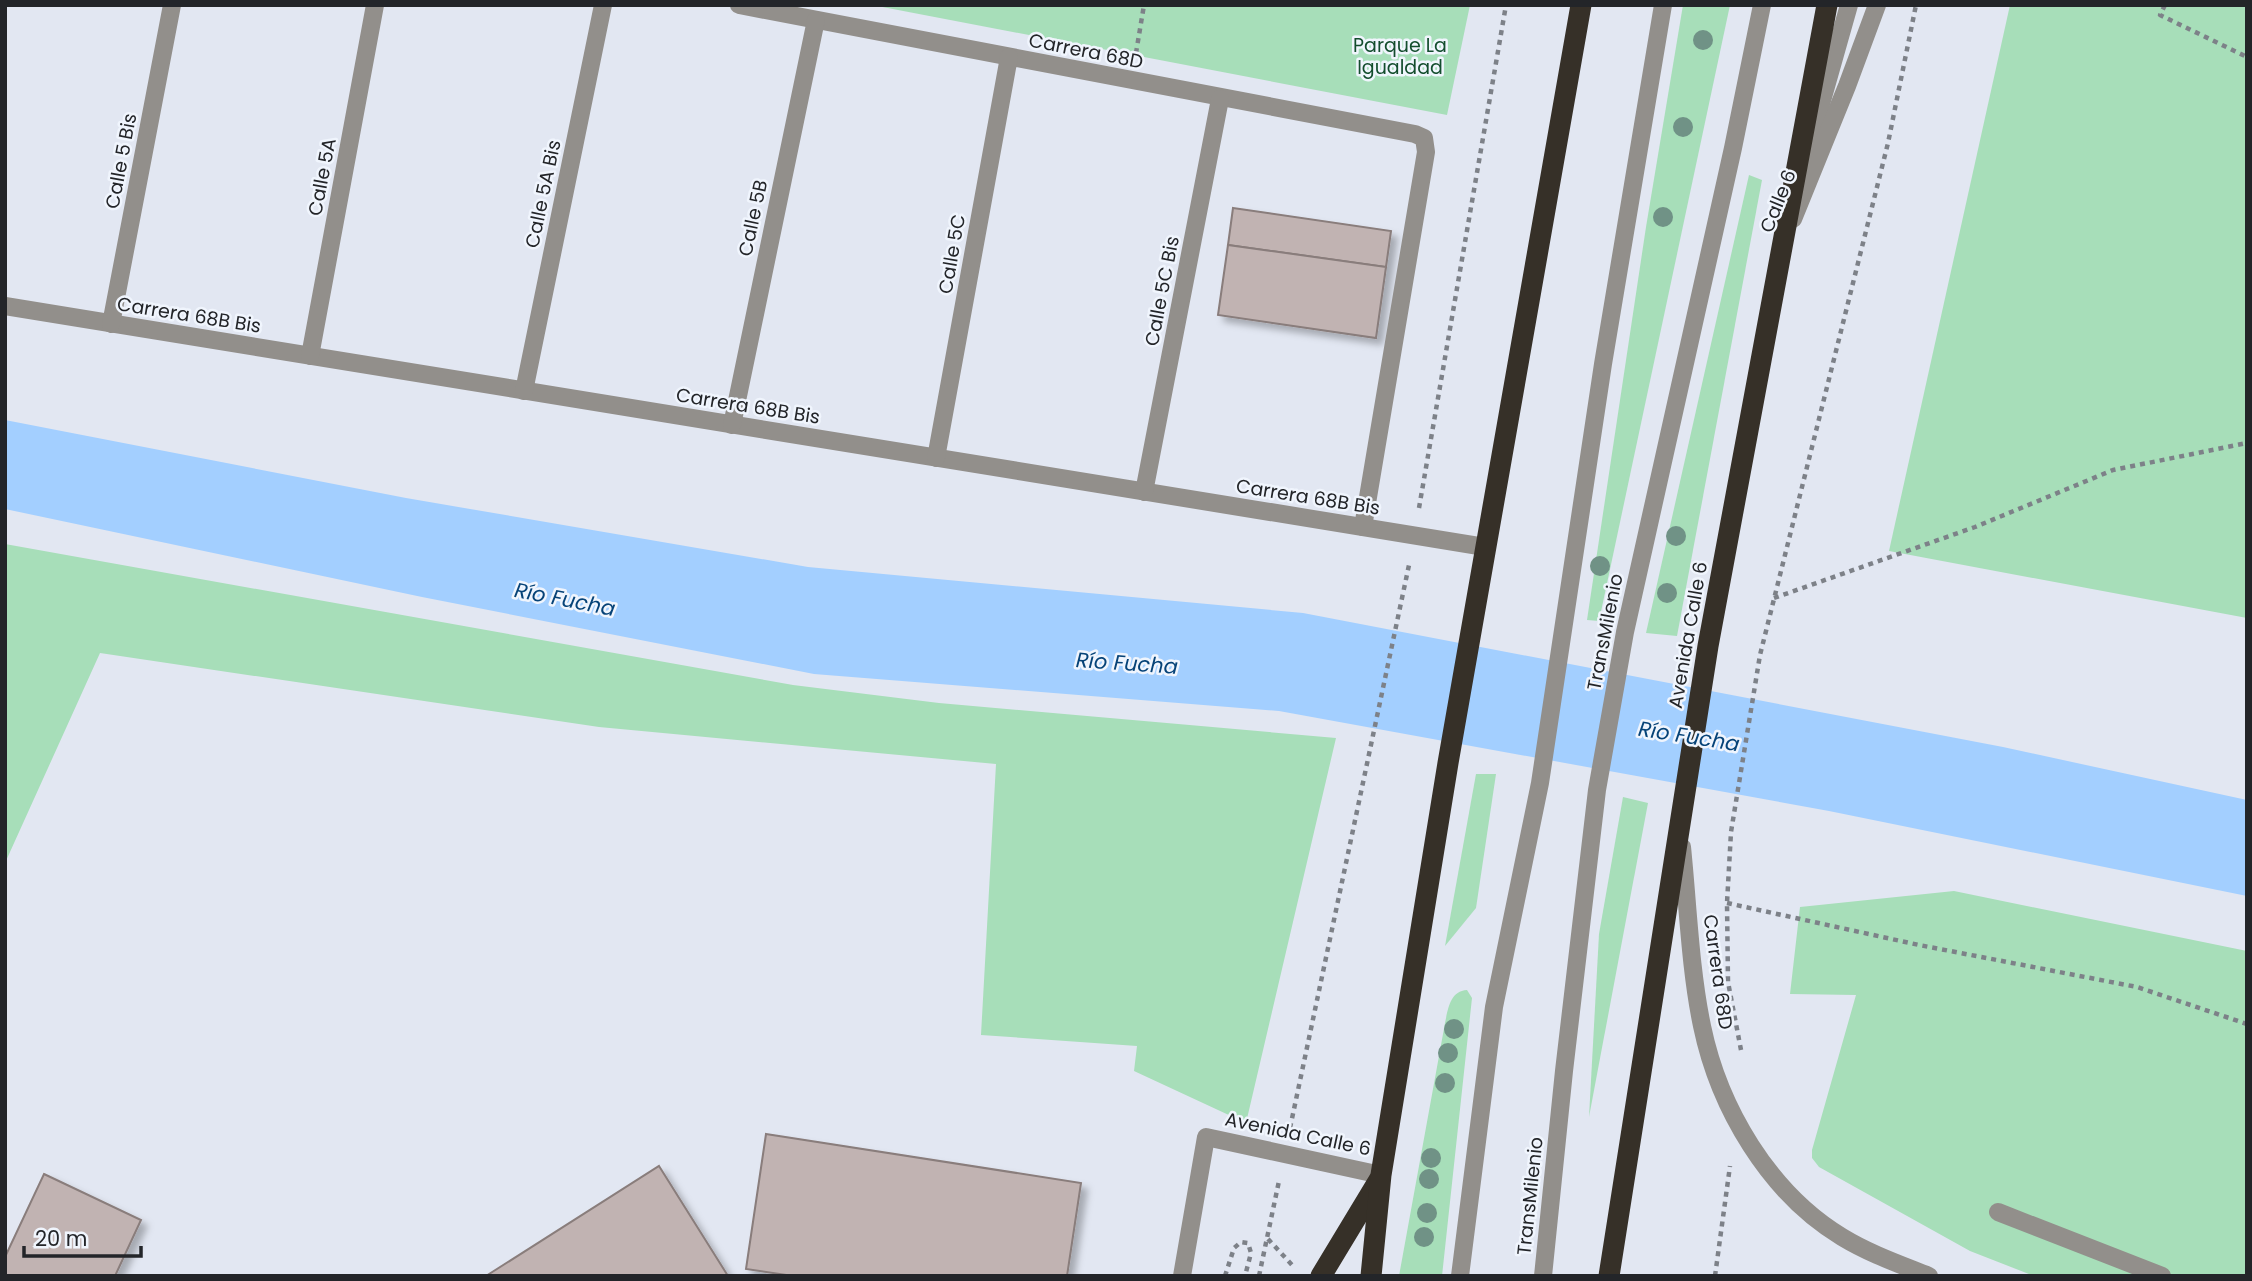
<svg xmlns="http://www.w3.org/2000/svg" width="2252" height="1281" viewBox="0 0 2252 1281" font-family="Poppins,sans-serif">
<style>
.green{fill:#a7deb9}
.water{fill:#a3cfff}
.building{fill:#c1b3b2;stroke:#897d7b;stroke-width:2;filter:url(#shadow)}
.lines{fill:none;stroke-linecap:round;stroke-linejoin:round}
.path{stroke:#7d8188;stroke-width:4.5;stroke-dasharray:5 5;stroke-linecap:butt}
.minor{stroke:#928f8b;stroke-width:18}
.highway{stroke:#363028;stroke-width:21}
.tree{fill:#709286}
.labels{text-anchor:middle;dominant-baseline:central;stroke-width:5;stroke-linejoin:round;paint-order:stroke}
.park-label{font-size:19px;fill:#134d2d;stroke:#f0f5fd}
.street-label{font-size:19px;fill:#232529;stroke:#f0f5fd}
.water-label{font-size:21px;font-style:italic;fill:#064378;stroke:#f0f5fd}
</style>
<defs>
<filter id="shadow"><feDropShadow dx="6" dy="6" stdDeviation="3.5" flood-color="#0004"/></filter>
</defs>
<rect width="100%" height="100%" fill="#e2e7f2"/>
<g class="green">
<polygon points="872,5 1470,5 1447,115"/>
<polygon points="1683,5 1730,5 1599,621 1587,620 1646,227"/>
<polygon points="2010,5 2247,5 2247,618 1889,551"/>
<polygon points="1749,175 1762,180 1677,636 1646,633"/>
<polygon points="5,544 793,685 939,703 1336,738 1246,1123 1134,1071 1137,1046 981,1035 996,764 599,727 100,653 5,863"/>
<polygon points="1476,774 1496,774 1476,908 1445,946"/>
<polygon points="1623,797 1648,803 1589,1117 1599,934"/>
<polygon points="1954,891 2247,951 2247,1276 2034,1276 1970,1251 1819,1167 1812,1158 1812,1150 1856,995 1790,994 1800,907"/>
<path d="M 1467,990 L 1472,998 L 1442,1276 L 1399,1276 L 1445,1023 C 1448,1009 1450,991 1467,990 Z"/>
</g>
<polygon class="water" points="5,420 406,498 808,567 1303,613 2003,747 2247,800 2247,896 1829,811 1279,711 814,674 422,597 5,509"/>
<g class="building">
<polygon points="1233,208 1391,231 1386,267 1228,245"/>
<polygon points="1228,245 1386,267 1376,338 1218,315"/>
<polygon points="766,1134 1081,1183 1067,1276 793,1276 746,1269"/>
<polygon points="659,1166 728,1276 486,1276"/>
<polygon points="44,1174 141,1220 115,1276 5,1276 5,1257"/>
</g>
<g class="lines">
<g class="path">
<polyline points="2165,5 2160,15 2247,57"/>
<polyline points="1136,53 1144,5"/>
<polyline points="1419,508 1506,5"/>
<polyline points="1774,598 1975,527 2113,470 2247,443"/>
<polyline points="1727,903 1919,945 2137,987 2247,1024"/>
<polyline points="1741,1050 1728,982 1727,903 1731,832 1760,655 1888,143 1916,5"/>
<polyline points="1290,1128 1409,565"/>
<polyline points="1268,1239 1293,1266"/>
<polyline points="1225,1276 1234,1248 1241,1242 1248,1243 1251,1253 1245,1276"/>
<polyline points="1259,1276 1279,1181"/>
<polyline points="1715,1276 1730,1166"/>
</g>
<g class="minor">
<polyline points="739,5 1415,134 1424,138 1426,152 1363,527"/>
<polyline points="1808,150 1849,5"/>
<polyline points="1793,219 1847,86 1877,5"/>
<polyline points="5,306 1485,547"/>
<polyline points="111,324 172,5"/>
<polyline points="310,356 375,5"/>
<polyline points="524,391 603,5"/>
<polyline points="732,425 816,20"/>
<polyline points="936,458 1009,57"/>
<polyline points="1144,492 1220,99"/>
<path d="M 1682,847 C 1688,906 1690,968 1702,1026 C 1719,1108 1769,1193 1842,1237 C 1870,1254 1899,1264 1929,1276"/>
<polyline points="1998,1212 2162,1276"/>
<polyline points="1182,1276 1206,1137 1381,1175"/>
<polyline points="1460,1276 1494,1007 1540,783 1603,364 1663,5"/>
<polyline points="1543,1276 1564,1071 1597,790 1625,632 1733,148 1762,5"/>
</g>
<g class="highway">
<polyline points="1321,1276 1379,1180"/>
<polyline points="1371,1276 1381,1175 1448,763 1581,5"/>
<polyline points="1609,1276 1708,646 1827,5"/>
</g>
</g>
<g class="tree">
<circle cx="1703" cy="40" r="10"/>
<circle cx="1683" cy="127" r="10"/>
<circle cx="1663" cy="217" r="10"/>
<circle cx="1676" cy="536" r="10"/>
<circle cx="1600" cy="566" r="10"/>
<circle cx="1667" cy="593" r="10"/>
<circle cx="1454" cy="1029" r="10"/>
<circle cx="1448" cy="1053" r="10"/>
<circle cx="1445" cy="1083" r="10"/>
<circle cx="1431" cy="1158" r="10"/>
<circle cx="1429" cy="1179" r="10"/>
<circle cx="1427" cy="1213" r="10"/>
<circle cx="1424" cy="1237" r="10"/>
</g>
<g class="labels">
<g class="park-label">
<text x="1400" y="45">Parque La<tspan x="1400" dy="22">Igualdad</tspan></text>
</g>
<g class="street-label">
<text transform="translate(1086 51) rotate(11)">Carrera 68D</text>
<text transform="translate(121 161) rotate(-79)">Calle 5 Bis</text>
<text transform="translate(322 177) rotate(-79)">Calle 5A</text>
<text transform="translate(543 194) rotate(-78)">Calle 5A Bis</text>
<text transform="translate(1778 201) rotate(-68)">Calle 6</text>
<text transform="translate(753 218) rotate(-78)">Calle 5B</text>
<text transform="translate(952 254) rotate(-80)">Calle 5C</text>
<text transform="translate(1162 291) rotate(-79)">Calle 5C Bis</text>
<text transform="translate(189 315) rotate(9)">Carrera 68B Bis</text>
<text transform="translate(748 406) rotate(9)">Carrera 68B Bis</text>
<text transform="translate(1308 497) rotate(9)">Carrera 68B Bis</text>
<text transform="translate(1605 632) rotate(-79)">TransMilenio</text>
<text transform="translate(1688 635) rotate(-80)">Avenida Calle 6</text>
<text transform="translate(1718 972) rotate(82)">Carrera 68D</text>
<text transform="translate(1298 1134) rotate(12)">Avenida Calle 6</text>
<text transform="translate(1530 1196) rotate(-84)">TransMilenio</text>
</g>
<g class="water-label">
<text transform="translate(565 599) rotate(11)">Río Fucha</text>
<text transform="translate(1127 663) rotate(4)">Río Fucha</text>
<text transform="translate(1689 736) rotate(9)">Río Fucha</text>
</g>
</g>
<rect width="2252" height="1281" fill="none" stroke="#232529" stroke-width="14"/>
<path d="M24 1246v10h117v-10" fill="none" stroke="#232529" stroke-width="3.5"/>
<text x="35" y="1246" font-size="21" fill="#232529" stroke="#f0f5fd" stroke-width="5" paint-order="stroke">20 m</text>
</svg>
